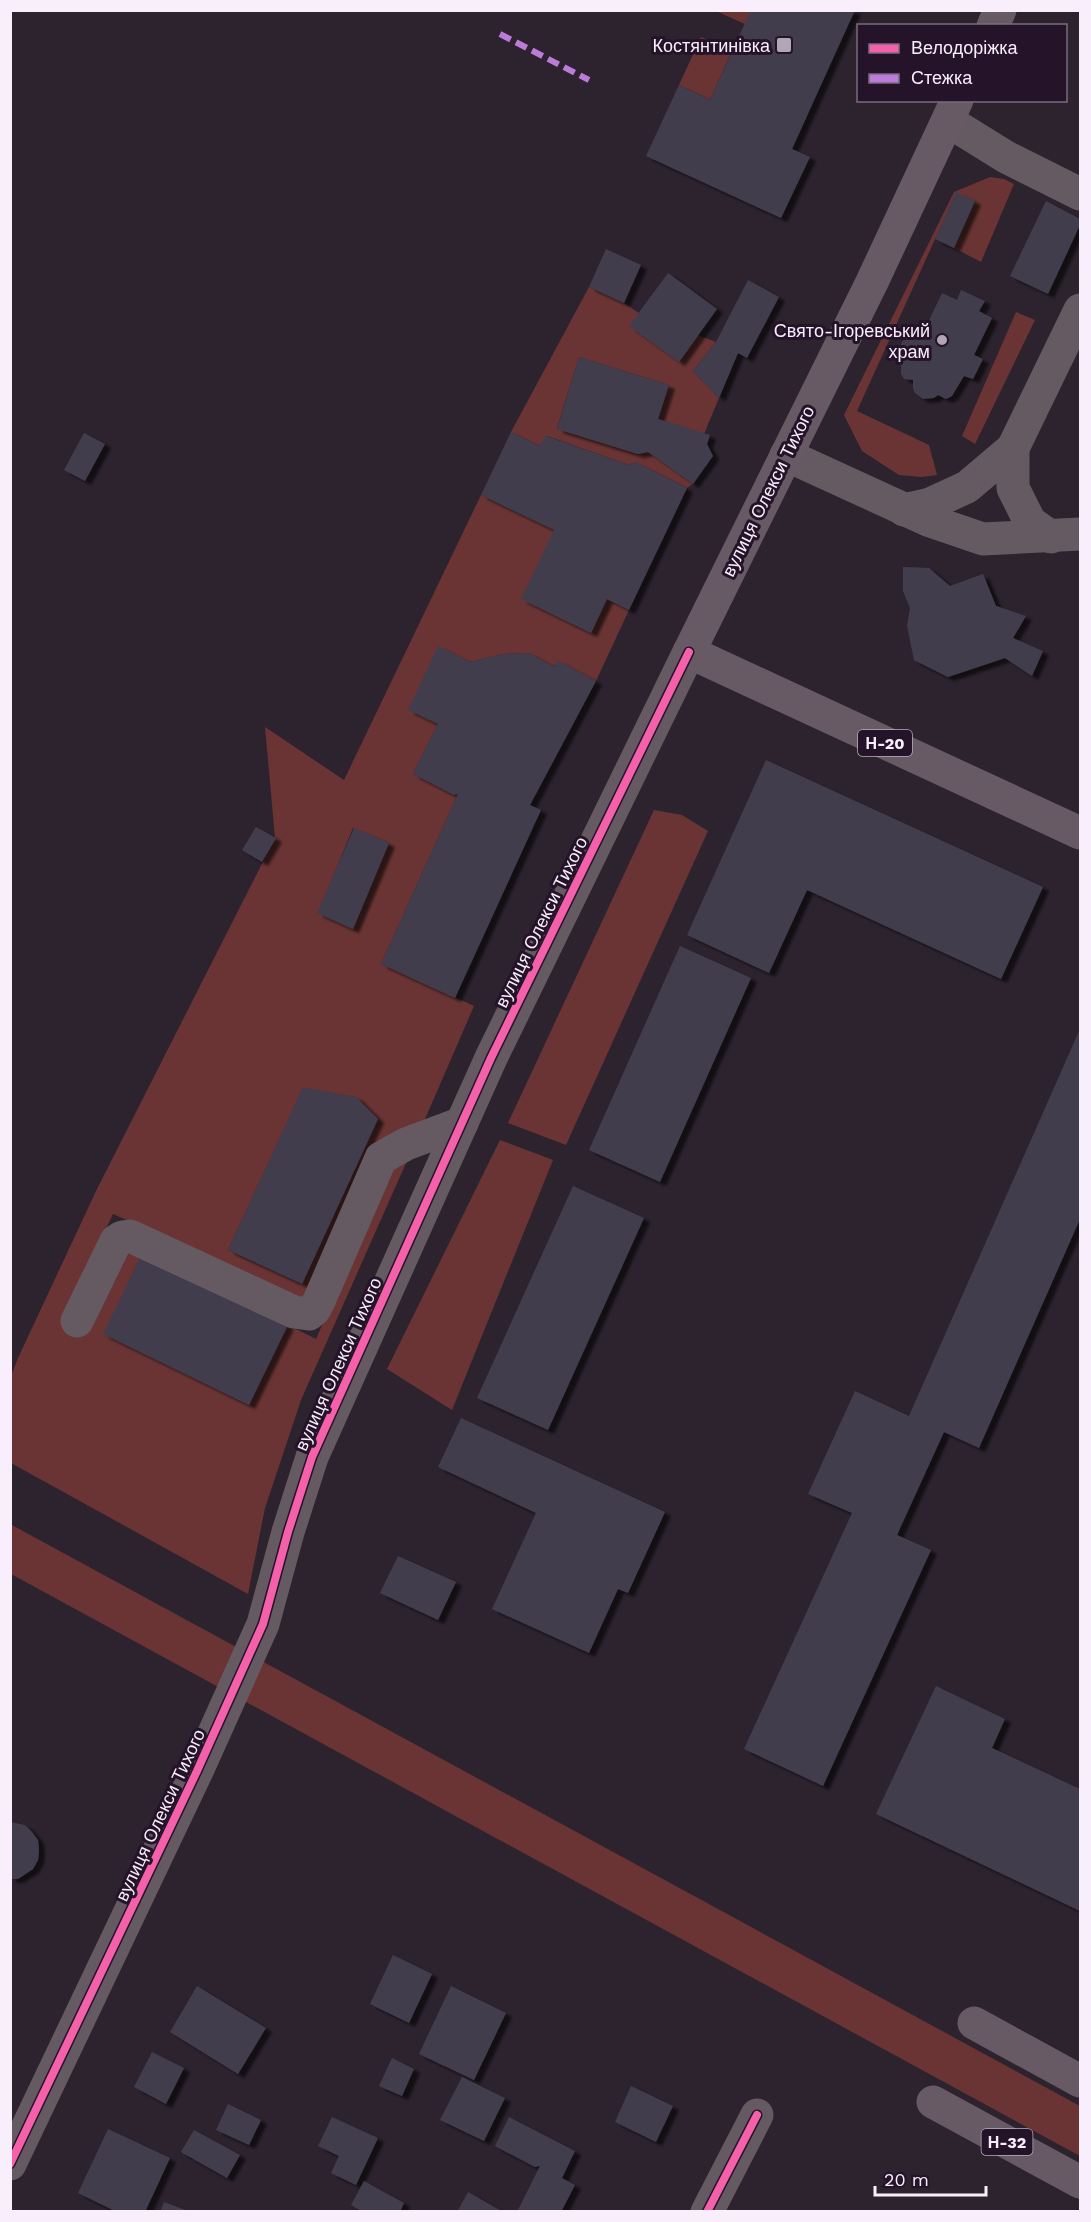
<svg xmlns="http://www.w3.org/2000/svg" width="1091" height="2222" viewBox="0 0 1091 2222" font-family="'Work Sans',sans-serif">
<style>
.green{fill:#6a3434;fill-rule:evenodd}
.building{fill:#433d4d;filter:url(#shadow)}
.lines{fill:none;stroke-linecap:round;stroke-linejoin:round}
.minor{stroke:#655a61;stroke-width:33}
.major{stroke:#685a64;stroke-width:33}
.quiet{stroke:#bd7bd9;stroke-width:6;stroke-dasharray:12 6;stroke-linecap:butt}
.cycleway-casing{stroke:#251429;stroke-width:11}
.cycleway{stroke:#f560ab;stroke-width:8}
.poi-dot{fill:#b1a7b4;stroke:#251429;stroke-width:2}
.labels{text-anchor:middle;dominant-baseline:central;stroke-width:6;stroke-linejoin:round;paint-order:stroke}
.shield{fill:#251429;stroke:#b9adbd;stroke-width:1.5}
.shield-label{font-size:16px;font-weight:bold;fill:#f9eefc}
.poi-label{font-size:18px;fill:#f9eefc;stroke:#251429;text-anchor:end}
.street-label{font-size:18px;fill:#f9eefc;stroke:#251429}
</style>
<defs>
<filter id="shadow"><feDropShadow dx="6" dy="4" stdDeviation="1.5" flood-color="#0009"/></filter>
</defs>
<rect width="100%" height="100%" fill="#2c232e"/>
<g class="green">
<polygon points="716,11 751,11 745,24"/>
<polygon points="701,37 732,51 710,100 679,85"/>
<polygon points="990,177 1004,179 1014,184 981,262 954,248 975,201 956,193 857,411 929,445 937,475 922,477 899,475 862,451 844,415 954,192"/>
<polygon points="589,287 624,303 639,313 716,342 693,371 719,398 704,434 658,419 669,385 579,357 557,428 648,452 693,484 687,488 635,462 629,465 547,436 539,446 511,432"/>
<polygon points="1016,312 1035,320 975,444 962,436"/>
<path d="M 481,495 L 554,530 L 591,632 L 607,599 L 629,610 L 596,681 L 558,661 L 555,667 L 529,653 L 503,654 L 470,662 L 439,647 L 409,710 L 438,724 L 413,774 L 454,795 L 458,794 L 381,964 L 474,1006 L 419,1133 L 405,1135 L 307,1300 L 113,1214 L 63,1319 L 129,1248 L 142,1254 L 104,1334 L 249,1405 L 288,1325 L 316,1339 L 392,1162 L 410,1154 L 301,1400 L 265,1508 L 248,1594 L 11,1463 L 11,1376 L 18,1358 L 97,1189 L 275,838 L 265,727 L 344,780 ZM 353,828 L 389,843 L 353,928 L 318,913 ZM 303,1088 L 356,1097 L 378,1119 L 301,1284 L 228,1250 Z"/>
<polygon points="654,810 682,815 708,831 566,1145 508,1123"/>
<polygon points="500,1140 553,1160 452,1410 387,1369"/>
<polygon points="10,1524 1080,2106 1080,2156 11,1574"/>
</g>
<g class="building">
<polygon points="751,10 855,10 792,149 810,157 781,218 646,156 679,85 710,100"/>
<polygon points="956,192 975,201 954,248 935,239"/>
<polygon points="1046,201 1080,219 1080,225 1048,294 1010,276"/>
<polygon points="606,249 641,265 624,303 589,287"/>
<polygon points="668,273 717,309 679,362 629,326"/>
<polygon points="748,280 779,297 747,358 738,353 719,398 693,371 716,342"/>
<polygon points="961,290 985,301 979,311 992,318 974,355 983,359 973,379 964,376 952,396 946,399 938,395 934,398 923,399 915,393 913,388 913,380 904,379 901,374 901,364 906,352 899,349 910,325 924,331 942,293 957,300"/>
<polygon points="579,357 669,385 658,419 710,435 707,444 713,456 693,484 648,452 638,454 557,429"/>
<polygon points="511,432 539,446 546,436 629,465 635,462 687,488 629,610 607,599 591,633 521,599 554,530 481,495"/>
<polygon points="84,433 105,444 85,481 64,470"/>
<polygon points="903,567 929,568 950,586 983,574 996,606 1026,616 1013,638 1043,651 1032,676 1005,658 948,677 914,660 907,626 910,608 903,591"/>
<polygon points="438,646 470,662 503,654 529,653 555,667 557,660 596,681 530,805 541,810 455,998 381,964 458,794 454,795 413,774 438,724 408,710"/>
<polygon points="766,760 1043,887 1001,979 807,890 769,973 687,935"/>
<polygon points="256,827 276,838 262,862 242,850"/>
<polygon points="354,828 389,843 353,929 317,913"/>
<polygon points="680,946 751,978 660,1182 589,1150"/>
<polygon points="1080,1029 1080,1219 979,1448 944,1432 897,1535 931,1550 823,1786 744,1749 852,1513 808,1494 855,1391 909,1416"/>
<polygon points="303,1087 356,1097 378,1119 302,1284 228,1250"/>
<polygon points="573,1186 644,1218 548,1430 477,1398"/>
<polygon points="142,1254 288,1325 249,1405 103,1334"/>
<polygon points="461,1418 665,1512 628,1593 618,1589 589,1653 492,1609 536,1513 438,1467"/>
<polygon points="398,1556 456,1582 438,1620 380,1593"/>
<polygon points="936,1686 1005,1719 992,1748 1080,1789 1080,1911 876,1814"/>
<polygon points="10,1822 25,1825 32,1832 38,1840 39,1850 38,1860 33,1869 18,1879 10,1879"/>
<polygon points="393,1955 432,1974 409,2023 370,2004"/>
<polygon points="197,1986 266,2028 238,2074 170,2032"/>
<polygon points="451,1986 506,2013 474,2080 419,2054"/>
<polygon points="152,2052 184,2068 166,2104 134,2087"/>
<polygon points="392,2058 414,2069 402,2096 379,2086"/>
<polygon points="462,2077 505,2098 484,2141 440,2120"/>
<polygon points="631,2086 673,2106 656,2142 615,2122"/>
<polygon points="228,2104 261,2120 249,2145 216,2130"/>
<polygon points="332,2117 378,2138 356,2185 331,2173 339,2156 318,2146"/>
<polygon points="509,2117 575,2151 562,2178 575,2185 561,2212 517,2212 540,2166 535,2167 495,2146"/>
<polygon points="108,2129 170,2158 145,2212 117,2212 78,2193"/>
<polygon points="194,2130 240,2155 227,2178 181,2152"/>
<polygon points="364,2181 404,2203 400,2212 363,2212 351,2205"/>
<polygon points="468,2192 503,2212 457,2212"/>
<polygon points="164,2202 188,2211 188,2212 160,2212"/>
</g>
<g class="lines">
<g class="minor">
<polyline points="948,121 1006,157 1080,194"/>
<polyline points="1013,448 1013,488 1030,522 1051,537"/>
<polyline points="786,455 930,521 983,539 1080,534"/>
<polyline points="904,510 930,504 967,487 1013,448 1080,310"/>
<polyline points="77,1321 116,1241 122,1237 130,1236 294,1312 309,1314 314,1310 319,1301 381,1158 406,1144 462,1123"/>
<polyline points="10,2164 197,1771 263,1624 288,1532 312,1457 356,1359 491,1058 689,652"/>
<polyline points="707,2212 757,2115"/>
</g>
<g class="major">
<polyline points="993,26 1000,10"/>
<polyline points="957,100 872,282 689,652 1080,833"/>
<polyline points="974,2023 1080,2081"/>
<polyline points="933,2102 1080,2182"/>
</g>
<polyline class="quiet" points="500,34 589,80"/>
<g class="cycleway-casing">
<g id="cycleway">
<polyline points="10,2164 197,1771 263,1624 288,1532 312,1457 356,1359 491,1058 689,652"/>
<polyline points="707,2212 757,2115"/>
</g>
</g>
<use href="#cycleway" class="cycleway"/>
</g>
<g class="poi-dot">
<rect x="776" y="37" width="16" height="16" rx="3"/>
<circle cx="942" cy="340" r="6"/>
</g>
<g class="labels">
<g class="shield">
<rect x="858" y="730" width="54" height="26" rx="4.5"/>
<rect x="981.5" y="2129" width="51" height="26" rx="4.5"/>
</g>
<g class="shield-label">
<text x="885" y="743">Н-20</text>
<text x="1007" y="2142">Н-32</text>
</g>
<g class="poi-label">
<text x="770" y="45">Костянтинівка</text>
<text x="930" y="330">Свято-Ігоревський<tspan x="930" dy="21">храм</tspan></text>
</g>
<g class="street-label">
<text transform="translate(768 491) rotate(-64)">вулиця Олекси Тихого</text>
<text transform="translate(541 922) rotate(-64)">вулиця Олекси Тихого</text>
<text transform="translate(338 1364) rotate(-66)">вулиця Олекси Тихого</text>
<text transform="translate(160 1815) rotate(-65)">вулиця Олекси Тихого</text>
</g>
</g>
<rect width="1091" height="2222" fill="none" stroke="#f9eefc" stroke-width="24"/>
<rect x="857" y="24" width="210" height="78" fill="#251429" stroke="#7a6b7d" stroke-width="1.5"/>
<rect x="869" y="44" width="30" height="9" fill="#f560ab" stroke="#7a6b7d" stroke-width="1.5"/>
<text x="911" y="54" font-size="18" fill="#f9eefc">Велодоріжка</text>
<rect x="869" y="74" width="30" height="9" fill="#bd7bd9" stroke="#7a6b7d" stroke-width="1.5"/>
<text x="911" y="84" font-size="18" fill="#f9eefc">Стежка</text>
<path d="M875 2186v9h111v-9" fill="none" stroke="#f9eefc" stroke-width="3"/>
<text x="884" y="2186" font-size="18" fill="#f9eefc" stroke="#251429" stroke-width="4.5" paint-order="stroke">20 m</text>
</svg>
